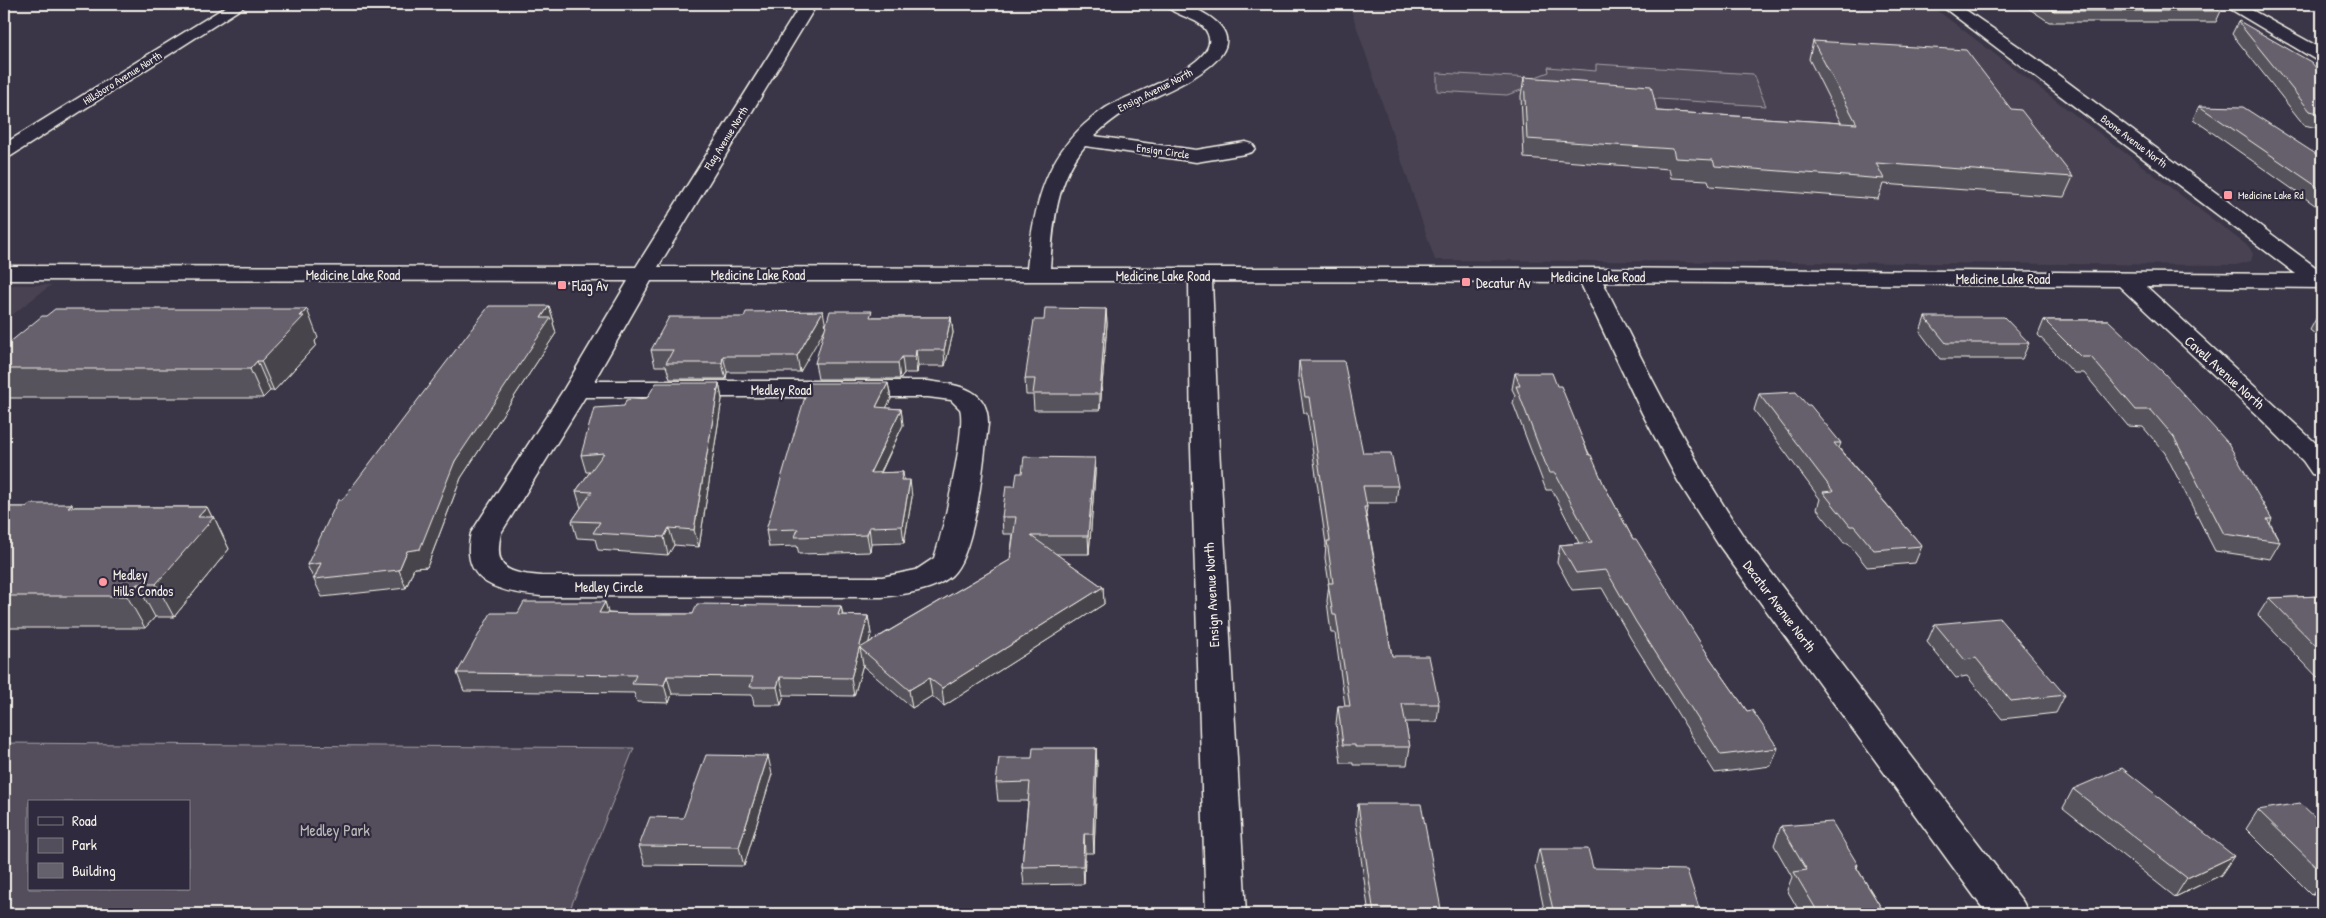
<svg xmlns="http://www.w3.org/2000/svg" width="2326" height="918" viewBox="0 0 2326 918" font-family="'Patrick Hand',sans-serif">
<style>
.built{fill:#484352}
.green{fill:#534e5c;stroke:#a4a0a2;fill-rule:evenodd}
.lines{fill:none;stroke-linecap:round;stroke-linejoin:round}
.minor-casing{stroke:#f4f1e8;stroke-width:3}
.minor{fill:#2f2a3d;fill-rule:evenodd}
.wall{fill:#57535d;stroke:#f4f1e8}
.shaded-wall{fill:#47444c;stroke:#f4f1e8}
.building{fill:#65616c;stroke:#f4f1e8}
.poi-dot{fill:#ff9aa2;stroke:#2f2a3d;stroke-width:2}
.labels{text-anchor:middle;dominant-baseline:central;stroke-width:4.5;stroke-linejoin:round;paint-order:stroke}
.far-street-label{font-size:11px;fill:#f4f1e8;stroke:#2f2a3d}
.far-poi-label{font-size:11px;fill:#f4f1e8;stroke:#2f2a3d;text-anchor:start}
.street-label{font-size:14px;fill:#f4f1e8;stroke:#2f2a3d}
.poi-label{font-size:14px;fill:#f4f1e8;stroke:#2f2a3d;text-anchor:start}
.near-park-label{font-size:16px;fill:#bcb8b7;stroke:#2f2a3d}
</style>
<rect width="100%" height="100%" fill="#3b3647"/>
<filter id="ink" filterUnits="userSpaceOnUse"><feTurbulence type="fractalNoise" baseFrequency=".02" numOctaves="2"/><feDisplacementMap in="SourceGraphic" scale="10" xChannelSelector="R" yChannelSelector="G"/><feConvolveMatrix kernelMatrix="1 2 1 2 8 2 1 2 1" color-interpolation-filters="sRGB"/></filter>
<g filter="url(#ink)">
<g class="built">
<polygon points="1349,4 1925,4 1942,14 2249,247 2253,254 2251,261 2236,265 1435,260"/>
<polygon points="4,285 51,285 4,321"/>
</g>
<g class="green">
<polygon points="1596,64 1753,74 1766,106 1521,90 1507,95 1437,91 1437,73 1533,78 1549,72 1548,67 1596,71"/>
<path d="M 4,743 L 634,748 L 568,914 L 4,914 ZM 29,802 L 189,802 L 189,889 L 29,889 Z"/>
</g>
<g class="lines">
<g class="minor-casing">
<g id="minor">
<polygon points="230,4 248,4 11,156 4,158 4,144"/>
<path d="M 801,4 L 817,4 L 658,267 L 1027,268 C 1035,201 1045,150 1104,109 C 1125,95 1215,67 1209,38 C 1205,16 1175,19 1165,4 C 1178,3 1187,4 1198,10 C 1278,51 1166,90 1134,107 C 1119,114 1106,125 1094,136 L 1196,150 L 1245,142 L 1252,144 L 1255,148 L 1252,152 L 1245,154 L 1196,162 L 1085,146 C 1056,180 1053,225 1050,268 L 1588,268 L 2296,274 L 1939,4 L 1957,4 L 2034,57 L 2322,272 L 2322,288 L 2146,286 L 2322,449 L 2322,476 L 2312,474 L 2303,461 L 2262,420 L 2119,286 L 1603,282 C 1647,370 1689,455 1744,537 L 2023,902 L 2029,914 L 1987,914 L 1718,544 L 1678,481 L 1642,413 L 1580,282 L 1212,281 L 1219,447 L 1246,914 L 1206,914 L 1191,447 L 1189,281 L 651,281 L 594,381 L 928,381 C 956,385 989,387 988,424 C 984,457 976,555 951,576 C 933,591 905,594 882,597 L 541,596 C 500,592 459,584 471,533 L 564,389 L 628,281 L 4,280 L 4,266 L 636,267 ZM 585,397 L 928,397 L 951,400 L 960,409 C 967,427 942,536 934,558 L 916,570 L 882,577 L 541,576 C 508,573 493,570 501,533 Z"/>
<polygon points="2222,4 2241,4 2322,49 2322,61 2316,60"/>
</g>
</g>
<use href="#minor" class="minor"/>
</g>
<g class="wall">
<polygon points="2022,4 2209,4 2221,11 2216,22 2049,22"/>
<polygon points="2238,22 2322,75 2322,129 2304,125 2232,34"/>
<polygon points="1813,41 2011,109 2073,177 2064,197 1883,184 1878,199 1710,186 1708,180 1671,178 1669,169 1524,158 1521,96 1524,77 1657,111 1841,123 1809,59"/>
<polygon points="2199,106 2322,158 2322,210 2193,119"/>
<polygon points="549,306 554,322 553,323 556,333 461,478 427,567 414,568 406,588 322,597 307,565 342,500"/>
<polygon points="1106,309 1107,324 1100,410 1034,410 1033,395 1026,395 1025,379 1044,320"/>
<polygon points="823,311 800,372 727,372 726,379 670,379 666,366 655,366 651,350 744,317"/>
<polygon points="2318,315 2322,315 2322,340 2310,330"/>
<polygon points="873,317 951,317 953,333 945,366 918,366 917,373 904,373 900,379 818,379 815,363"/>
<polygon points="1925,317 2029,343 2022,359 1940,359 1920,332"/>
<polygon points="2044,320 2108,320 2272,519 2270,523 2280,542 2270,559 2215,551 2165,453 2143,427 2128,426 2084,373 2074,373 2038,335"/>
<polygon points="318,338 315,341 316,345 274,391 270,391 263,398 4,398 4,347"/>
<polygon points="1299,361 1363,453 1398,486 1396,503 1366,503 1367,507 1366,514 1392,656 1439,704 1437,722 1405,722 1410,747 1407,765 1353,765 1353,763 1341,763 1336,724 1338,706 1345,706 1335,633 1331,633 1327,601 1329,583 1325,558 1326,544 1307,413 1304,413 1298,377"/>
<polygon points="1515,373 1557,386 1604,485 1633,539 1710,658 1747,711 1778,748 1771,766 1715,773 1631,639 1602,588 1572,590 1557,562 1560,545 1579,543 1552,490 1546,490 1513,403 1515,395 1512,389"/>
<polygon points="719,383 722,399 699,547 674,545 668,555 598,550 595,539 577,538 572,521 581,508 576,491 590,472 586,472 581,455 624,406 647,398"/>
<polygon points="888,383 891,399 886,408 901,409 903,425 881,473 903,472 904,480 912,497 904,543 871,544 870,552 836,553 799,554 797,546 769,547 766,530"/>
<polygon points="1759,394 1807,405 1841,443 1839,448 1922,546 1915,563 1867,567 1848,543 1844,543 1817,509 1820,499 1754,410"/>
<polygon points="1095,458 1095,474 1089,554 1056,554 1103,587 1104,604 944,706 932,696 912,708 863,666 863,664 854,696 784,695 781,705 754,705 752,695 672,694 669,703 637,702 634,693 464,691 457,673 518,613 605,602 608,613 632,614 693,614 841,606 843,615 868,616 871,634 868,643 1010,560 1013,534 1003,534 1002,517 1022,473"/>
<polygon points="72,504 73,507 207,507 212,517 214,517 229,549 174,617 155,617 145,628 4,628 4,507 26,507"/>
<polygon points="2322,596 2322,682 2258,615 2269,598"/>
<polygon points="1935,624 2065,695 2056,713 2002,719 1967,676 1956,678 1927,642"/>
<polygon points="1096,748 1097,766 1094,853 1085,853 1084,884 1024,885 1022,867 1028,801 998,801 996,783 1032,758"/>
<polygon points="772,774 744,866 645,865 639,846 683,818"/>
<polygon points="2073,789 2221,875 2175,897 2063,808"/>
<polygon points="1358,804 1442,914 1369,914 1356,823"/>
<polygon points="2258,810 2318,820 2322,819 2322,893 2312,895 2246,829"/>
<polygon points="1781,826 1858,865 1857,868 1885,914 1801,914 1787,890 1792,877 1774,845"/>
<polygon points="1539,849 1593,868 1701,914 1545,914 1535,867"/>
</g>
<g class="shaded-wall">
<polygon points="549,306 554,322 553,323 556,333 461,478 427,567 414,568 406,588 399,570 407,551 455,461 541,318"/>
<polygon points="307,309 318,338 315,341 316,345 274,391 261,361"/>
<polygon points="1106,309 1107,324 1100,410 1100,394"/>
<polygon points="823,311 826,327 800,372 797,356"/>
<polygon points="951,317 953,333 945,366 944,350"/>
<polygon points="916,350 918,366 917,373 915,357"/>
<polygon points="723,356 727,372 726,379 722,363"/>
<polygon points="902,357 904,373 900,379 898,363"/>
<polygon points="257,361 270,391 263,398 250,369"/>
<polygon points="719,383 722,399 699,547 694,530"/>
<polygon points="888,383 891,399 878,423 876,407"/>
<polygon points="901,409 903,425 872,490 870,473"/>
<polygon points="1095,458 1095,474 1089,554 1088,536"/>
<polygon points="910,480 912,497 904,543 902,526"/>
<polygon points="207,507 213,519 214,517 229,549 174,617 156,584 198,517"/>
<polygon points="869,527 871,544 870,552 867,535"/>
<polygon points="669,528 674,545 668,555 664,537"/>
<polygon points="137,584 155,617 145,628 127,596"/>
<polygon points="1103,587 1104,604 944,706 942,688"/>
<polygon points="605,602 610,620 599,613"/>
<polygon points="841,606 844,624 838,615"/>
<polygon points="868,616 871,634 866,653 860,648 863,664 854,696 851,678"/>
<polygon points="667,676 672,694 669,703 664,685"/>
<polygon points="780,677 784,695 781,705 777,687"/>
<polygon points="929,678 932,696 912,708 909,690"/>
<polygon points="1096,748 1097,766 1094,853 1093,834"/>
<polygon points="768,756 772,774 744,866 739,847"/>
<polygon points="1084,834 1085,853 1084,884 1083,866"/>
<polygon points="2234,856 2221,875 2175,897 2187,878"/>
<polygon points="2322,882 2322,893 2312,895"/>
</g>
<g class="building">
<polygon points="2043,4 2209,4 2221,11 2054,11"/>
<polygon points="2239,21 2311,62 2322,75 2322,114 2310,111 2238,22"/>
<polygon points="1813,41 1966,50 2011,109 2021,110 2073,177 1876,163 1884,179 1715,166 1713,160 1675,158 1673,149 1527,139 1524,77 1651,86 1657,111 1857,124"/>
<polygon points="2199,106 2243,107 2322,158 2322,190"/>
<polygon points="489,306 549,306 541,318 551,318 455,461 420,549 407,551 399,570 314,579 321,563 307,565 338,500 342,500"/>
<polygon points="1045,308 1106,309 1100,394 1033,394 1035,379 1025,379 1034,320 1044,320"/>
<polygon points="55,309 307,309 300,316 304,316 261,361 257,361 250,369 4,369 4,347 42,316 46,316"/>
<polygon points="823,311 797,356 723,356 722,363 666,363 673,350 651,350 669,317 744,317 746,312"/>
<polygon points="830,311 872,311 870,317 951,317 944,350 916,350 915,357 902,357 898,363 815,363"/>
<polygon points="1925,317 2004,317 2029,343 1946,343"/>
<polygon points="2044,320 2108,320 2164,373 2228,443 2272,519 2267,519 2280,542 2224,534 2174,437 2151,410 2136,410 2091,357 2081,357"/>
<polygon points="1299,361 1344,361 1363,453 1391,453 1398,486 1363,486 1367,507 1364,507 1392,656 1429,656 1439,704 1402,704 1410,747 1355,747 1355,745 1343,745 1338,706 1350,706 1336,615 1333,615 1328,583 1333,583 1327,541 1330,541 1309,397 1305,397"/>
<polygon points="1515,373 1552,373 1557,386 1561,386 1589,455 1591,455 1604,485 1633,539 1636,539 1710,658 1747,711 1752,710 1778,748 1721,755 1636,622 1606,570 1576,573 1560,545 1592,542 1555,473 1549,473 1516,386 1520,386"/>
<polygon points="656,383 719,383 694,530 669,528 664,537 593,533 600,522 572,521 592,492 576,491 604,453 581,455 594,408 624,406 626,400 647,398"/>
<polygon points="809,383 888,383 876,407 901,409 870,473 903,472 901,480 910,480 902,526 869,527 867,535 833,536 795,537 798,529 766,530"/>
<polygon points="1796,392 1807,405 1810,405 1841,443 1834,443 1922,546 1874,550 1854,526 1850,526 1823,492 1833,491 1759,394"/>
<polygon points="1024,457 1095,458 1088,536 1031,536 1103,587 942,688 929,678 909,690 860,648 1010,560 1016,517 1002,517 1006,486 1015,486 1017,473 1022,473"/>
<polygon points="30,504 72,504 68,507 207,507 198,517 214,517 156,584 137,584 127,596 4,596 4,507 26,507"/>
<polygon points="2322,596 2322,652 2269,598"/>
<polygon points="524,602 605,602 599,613 632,614 693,614 697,604 841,606 838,615 868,616 851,678 780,677 777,687 750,687 753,677 667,676 664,685 632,684 636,675 457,673 491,613 518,613"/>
<polygon points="1999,618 2065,695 2011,701 1976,658 1965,660 1935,624"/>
<polygon points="1033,748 1096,748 1093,834 1084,834 1083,866 1022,867 1030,782 996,783 999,758 1032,758"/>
<polygon points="706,755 768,756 739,847 639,846 650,817 683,818"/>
<polygon points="2122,768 2234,856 2187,878 2073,789"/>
<polygon points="2300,803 2318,820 2322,819 2322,872 2258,810"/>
<polygon points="1358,804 1421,804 1442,914 1374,914"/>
<polygon points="1832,822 1858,865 1855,865 1885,914 1819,914 1794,872 1807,870 1781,826"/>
<polygon points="1539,849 1588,849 1593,868 1687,870 1701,914 1554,914"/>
</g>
</g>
<g class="poi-dot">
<rect x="2223" y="190" width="10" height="10" rx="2.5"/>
<rect x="1461" y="277" width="10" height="10" rx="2.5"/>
<rect x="557" y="280" width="10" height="10" rx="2.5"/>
<circle cx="103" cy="582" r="5"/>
</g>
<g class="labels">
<g class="far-street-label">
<text transform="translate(122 78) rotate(-32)">Hillsboro Avenue North</text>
<text transform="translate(1155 90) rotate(-27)">Ensign Avenue North</text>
<text transform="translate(726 138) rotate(-58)">Flag Avenue North</text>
<text transform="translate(2134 141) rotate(37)">Boone Avenue North</text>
<text transform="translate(1163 151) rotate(8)">Ensign Circle</text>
</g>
<g class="far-poi-label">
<text x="2238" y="195">Medicine Lake Rd</text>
</g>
<g class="street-label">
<text x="353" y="274">Medicine Lake Road</text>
<text x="758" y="274">Medicine Lake Road</text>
<text x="1163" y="275">Medicine Lake Road</text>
<text x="1598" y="276">Medicine Lake Road</text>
<text x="2003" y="278">Medicine Lake Road</text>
<text transform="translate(2225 372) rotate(42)">Cavell Avenue North</text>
<text x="781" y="389">Medley Road</text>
<text x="609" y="586">Medley Circle</text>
<text transform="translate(1211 595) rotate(-93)">Ensign Avenue North</text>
<text transform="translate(1780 606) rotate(53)">Decatur Avenue North</text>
</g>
<g class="poi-label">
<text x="1476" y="282">Decatur Av</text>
<text x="572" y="285">Flag Av</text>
<text x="113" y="574">Medley<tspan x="113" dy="16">Hills Condos</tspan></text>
</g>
<g class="near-park-label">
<text x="335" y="830">Medley Park</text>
</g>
</g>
<rect width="2326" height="918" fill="none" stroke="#2f2a3d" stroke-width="20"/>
<rect x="10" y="10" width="2306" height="898" fill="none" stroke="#f4f1e8" stroke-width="2" filter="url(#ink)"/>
<rect x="28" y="800" width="162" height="90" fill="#2f2a3d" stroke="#7e7a81"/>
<rect x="38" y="817" width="25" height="8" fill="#2f2a3d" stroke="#7e7a81"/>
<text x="72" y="826" font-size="15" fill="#f4f1e8">Road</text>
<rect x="38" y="838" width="25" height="15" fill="#534e5c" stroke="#7e7a81"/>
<text x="72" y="850" font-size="15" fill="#f4f1e8">Park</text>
<rect x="38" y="863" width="25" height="15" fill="#65616c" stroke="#7e7a81"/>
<text x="72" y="876" font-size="15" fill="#f4f1e8">Building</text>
</svg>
